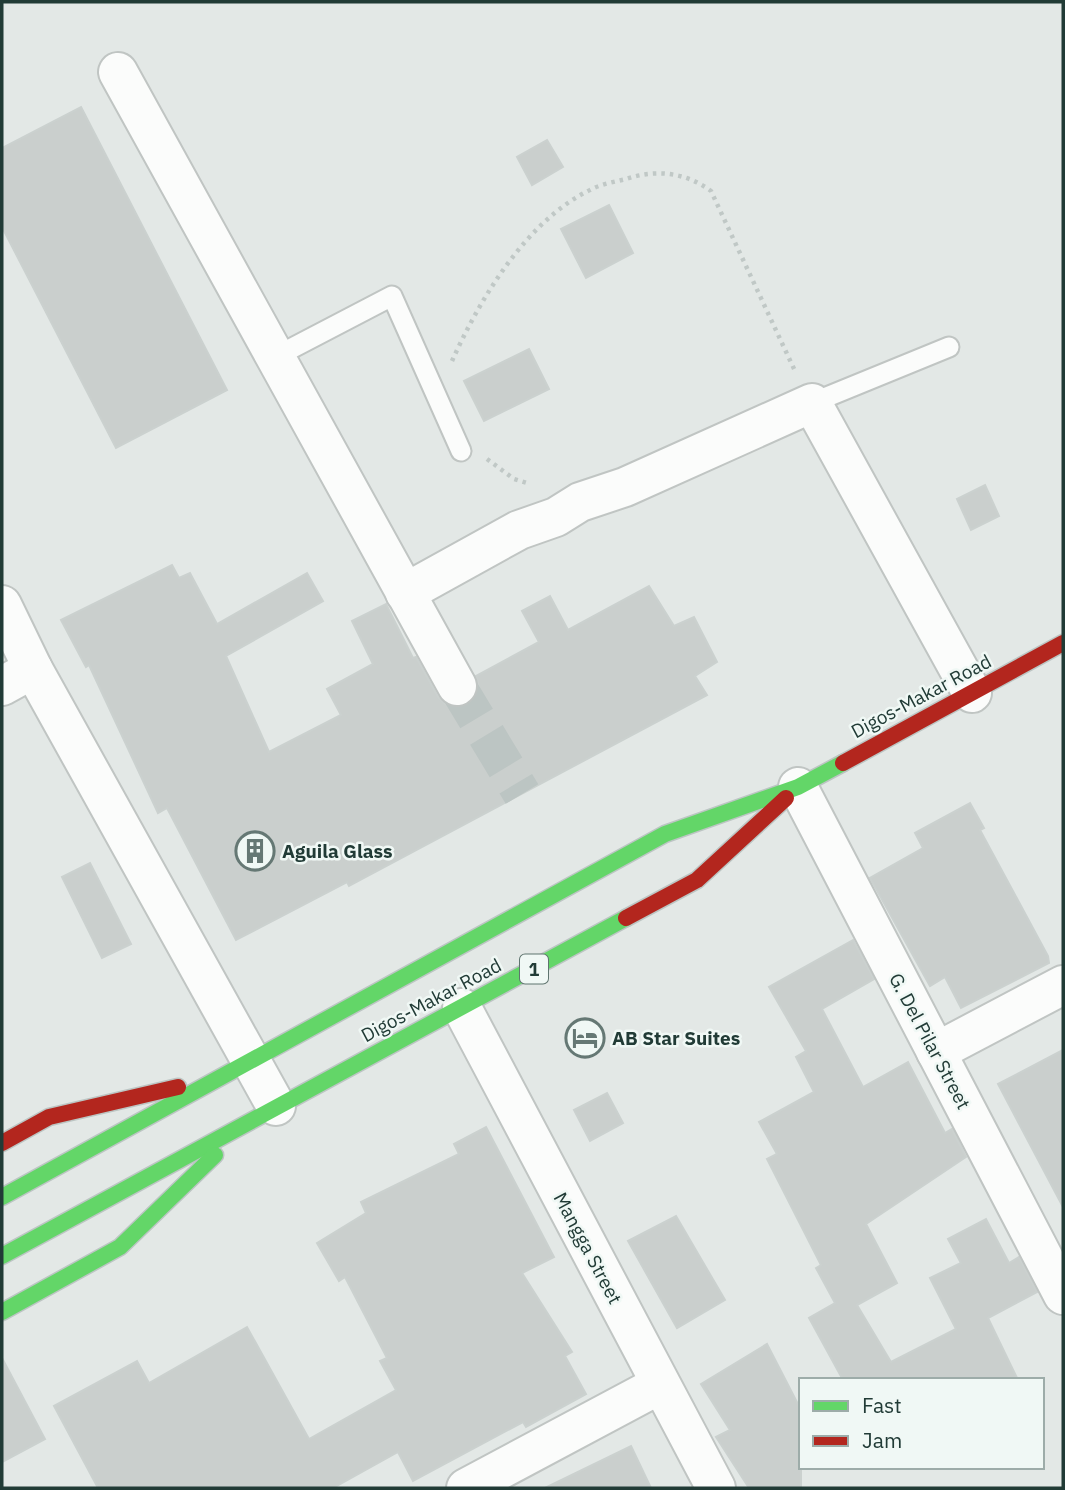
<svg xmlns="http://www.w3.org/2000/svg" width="1065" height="1490" viewBox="0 0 1065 1490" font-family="'IBM Plex Sans',sans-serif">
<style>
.building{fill:#cacfcd;stroke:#cbd1cf;stroke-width:2}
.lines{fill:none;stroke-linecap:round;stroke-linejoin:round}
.street-tunnel{stroke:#bcc5c3;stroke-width:38;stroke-dasharray:38 19;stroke-linecap:butt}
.lane-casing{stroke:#c0c5c3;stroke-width:23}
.street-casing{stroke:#c0c5c3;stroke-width:42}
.fast-casing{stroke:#bcc5c3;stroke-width:19}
.jam-casing{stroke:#bcc5c3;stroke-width:19}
.path{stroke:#c0c8c6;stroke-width:4.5;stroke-dasharray:3.5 5;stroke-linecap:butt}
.lane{stroke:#fbfcfb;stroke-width:19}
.street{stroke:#fbfcfb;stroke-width:38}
.fast{stroke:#63d668;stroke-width:16}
.jam{stroke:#b3261e;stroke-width:16}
.labels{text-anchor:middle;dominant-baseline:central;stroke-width:5;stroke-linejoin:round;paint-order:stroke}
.shield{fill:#f0f8f5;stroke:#5f746f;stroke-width:2}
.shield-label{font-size:18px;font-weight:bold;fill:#213b36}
.street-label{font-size:19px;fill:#213b36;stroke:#f0f8f5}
.poi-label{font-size:19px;font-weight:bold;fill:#213b36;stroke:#f0f8f5;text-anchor:start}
</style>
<rect width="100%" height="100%" fill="#e3e8e6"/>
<g class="building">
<polygon points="81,107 227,390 116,448 2,227 2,148"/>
<polygon points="547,140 563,167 532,185 517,157"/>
<polygon points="609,205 633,253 586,278 561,229"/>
<polygon points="529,349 549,389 484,421 464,381"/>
<polygon points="985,485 999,516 971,530 957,499"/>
<polygon points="172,565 179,578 190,573 217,624 307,573 323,601 226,656 269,752 341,715 327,689 373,664 352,621 386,604 413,658 416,657 438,697 445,704 456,708 467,705 475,698 479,687 476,676 539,642 522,611 550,596 568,630 649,586 674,626 694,617 717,662 695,676 707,695 349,886 347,882 236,940 167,808 158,813 89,665 86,667 61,620"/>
<polygon points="970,803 984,828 980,830 1048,956 1049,963 961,1008 945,977 930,986 870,878 923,848 915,833"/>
<polygon points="90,863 131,944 102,958 62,877"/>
<polygon points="853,940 874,979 822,1009 863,1087 908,1062 945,1133 952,1129 966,1157 866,1224 897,1283 857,1305 891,1362 956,1329 930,1278 961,1263 948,1239 986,1219 1009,1263 1019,1257 1037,1292 988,1318 1018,1380 843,1380 809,1318 835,1303 816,1268 821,1265 767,1159 777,1154 759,1122 814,1092 796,1057 806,1051 769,987"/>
<polygon points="1063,1050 1063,1207 998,1084"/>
<polygon points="607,1093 623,1123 590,1141 574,1110"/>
<polygon points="486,1127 554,1257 522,1273 572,1352 565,1356 586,1394 526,1427 523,1422 413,1481 398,1452 333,1488 98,1488 54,1406 137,1361 149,1383 247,1327 309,1439 396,1390 380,1361 387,1358 345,1277 339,1281 317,1243 366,1213 361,1202 459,1154 454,1144"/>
<polygon points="676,1216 725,1300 677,1328 628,1241"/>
<polygon points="767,1344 801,1410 801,1488 749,1488 716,1437 730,1430 701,1384"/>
<polygon points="2,1358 45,1439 2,1462"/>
<polygon points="631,1446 651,1488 545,1488"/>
</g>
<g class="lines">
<polyline class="street-tunnel" points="457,686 522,794"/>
<g class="lane-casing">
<g id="lane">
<polyline points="275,357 392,296 461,451"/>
<polyline points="812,403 949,347"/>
</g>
</g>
<g class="street-casing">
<g id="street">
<polyline points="118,72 457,686"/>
<polyline points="405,593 519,530 556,517 580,502 625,487 812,403 972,693"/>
<polyline points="2,605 33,669 276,1106"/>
<polyline points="2,686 33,669"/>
<polyline points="798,787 1063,1295"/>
<polyline points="462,1008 716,1488"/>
<polyline points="936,1052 1063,985"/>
<polyline points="466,1488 659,1385"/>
</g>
</g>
<g class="fast-casing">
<g id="fast">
<polyline points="2,1197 665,834 798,787 843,763"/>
<polyline points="2,1256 626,918"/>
<polyline points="2,1312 120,1247 215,1155"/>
</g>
</g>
<g class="jam-casing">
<g id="jam">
<polyline points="843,763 1063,643"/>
<polyline points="626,918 697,880 786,798"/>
<polyline points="2,1143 49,1117 178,1087"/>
</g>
</g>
<g class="path">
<path d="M 452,361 C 480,299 526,221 590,190 C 601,184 614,182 626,179 C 656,169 685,172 711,191 L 795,371"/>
<polyline points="487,459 514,479 530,484"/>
</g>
<use href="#lane" class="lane"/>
<use href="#street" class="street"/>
<use href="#fast" class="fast"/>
<use href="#jam" class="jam"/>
</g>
<defs>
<g id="building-ring" transform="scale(2.0125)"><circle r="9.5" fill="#f0f8f5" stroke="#657874" stroke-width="1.5"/><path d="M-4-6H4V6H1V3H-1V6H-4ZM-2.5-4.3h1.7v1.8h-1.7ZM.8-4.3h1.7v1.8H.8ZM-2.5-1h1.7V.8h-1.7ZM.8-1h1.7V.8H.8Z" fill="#657874"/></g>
<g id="hotel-ring" transform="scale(2.0125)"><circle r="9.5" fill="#f0f8f5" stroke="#657874" stroke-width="1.5"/><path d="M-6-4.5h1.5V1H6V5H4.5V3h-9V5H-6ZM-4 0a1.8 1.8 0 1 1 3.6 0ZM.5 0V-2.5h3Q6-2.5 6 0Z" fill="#657874"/></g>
</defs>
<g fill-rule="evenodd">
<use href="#building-ring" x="255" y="851"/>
<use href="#hotel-ring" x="585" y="1038"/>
</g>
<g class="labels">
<rect class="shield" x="520" y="954.5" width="28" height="29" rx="5"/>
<g class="shield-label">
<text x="534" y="969">1</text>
</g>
<g class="street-label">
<text transform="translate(921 696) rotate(-28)">Digos-Makar Road</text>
<text transform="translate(431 1000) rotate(-28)">Digos-Makar Road</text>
<text transform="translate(930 1041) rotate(62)">G. Del Pilar Street</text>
<text transform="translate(588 1248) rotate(62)">Mangga Street</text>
</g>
<g class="poi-label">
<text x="282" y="851">Aguila Glass</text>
<text x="612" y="1038">AB Star Suites</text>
</g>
</g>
<rect width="1065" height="1490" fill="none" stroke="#213b36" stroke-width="7"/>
<rect x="799" y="1378" width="245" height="91" fill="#f0f8f5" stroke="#9daca9" stroke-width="2"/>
<rect x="813" y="1401" width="35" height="10" fill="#63d668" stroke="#9daca9" stroke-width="2"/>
<text x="862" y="1413" font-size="21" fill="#213b36">Fast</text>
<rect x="813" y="1436" width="35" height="10" fill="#b3261e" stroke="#9daca9" stroke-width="2"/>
<text x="862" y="1448" font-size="21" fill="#213b36">Jam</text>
</svg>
